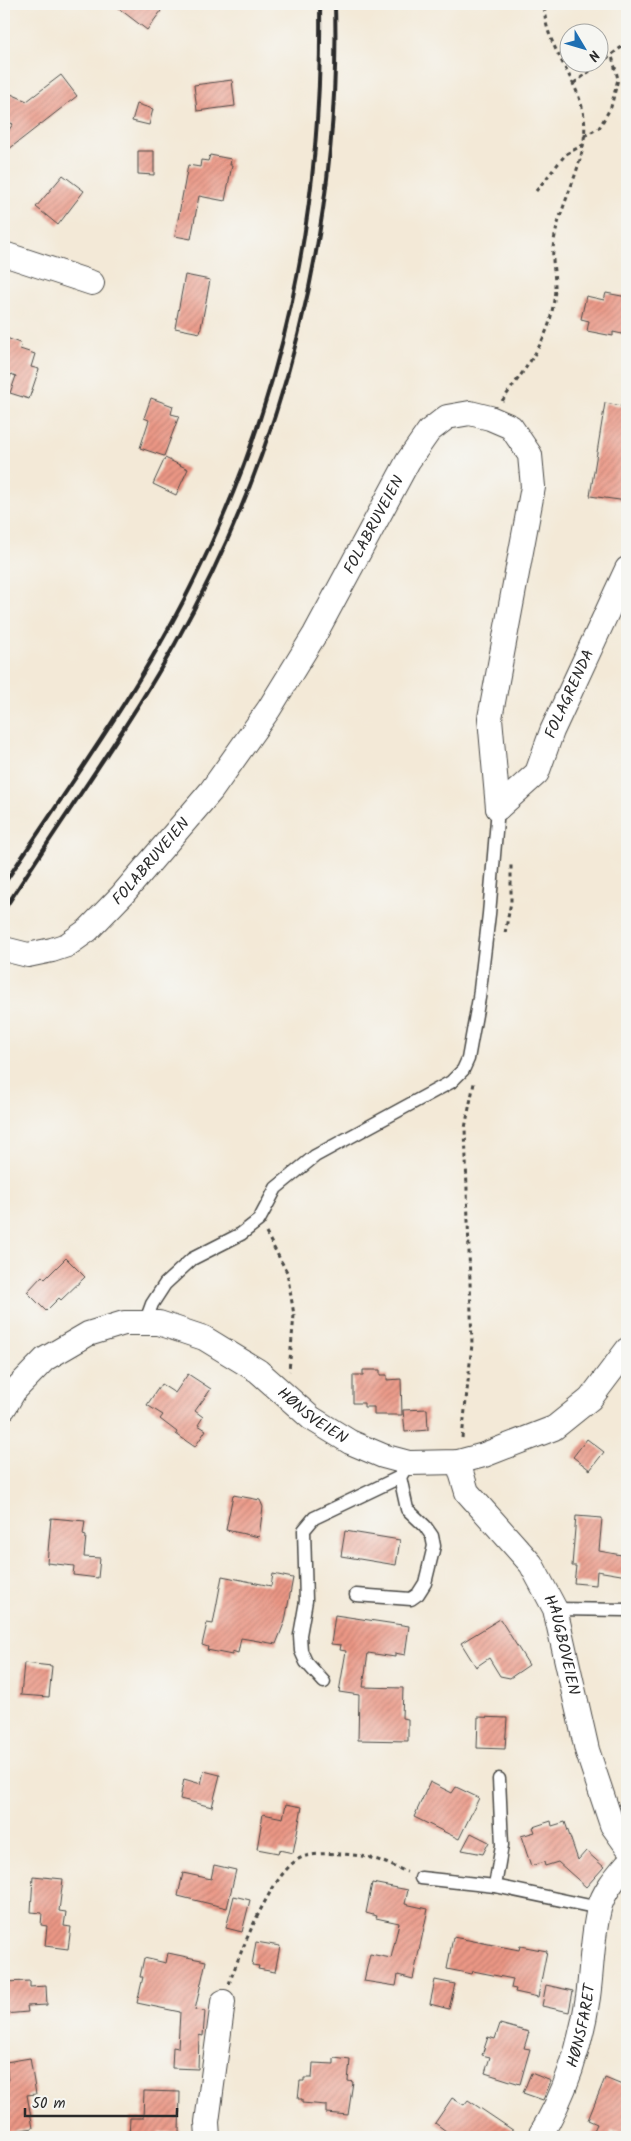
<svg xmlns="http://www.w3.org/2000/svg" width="631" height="2141" viewBox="0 0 631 2141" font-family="Kalam,sans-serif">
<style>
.building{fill:url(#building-hatch)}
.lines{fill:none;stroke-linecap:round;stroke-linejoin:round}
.lane-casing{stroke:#494845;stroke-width:15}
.street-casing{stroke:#494845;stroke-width:26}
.path{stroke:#494845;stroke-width:3;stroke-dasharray:4 4;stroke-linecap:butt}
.lane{stroke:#fff;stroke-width:12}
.street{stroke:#fff;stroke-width:24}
.rail{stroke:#2b2b2b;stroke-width:4}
.labels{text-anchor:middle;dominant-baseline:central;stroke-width:4;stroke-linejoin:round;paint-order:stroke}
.street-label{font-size:16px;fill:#2b2b2b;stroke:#f6f6f2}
</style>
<defs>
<pattern id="building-hatch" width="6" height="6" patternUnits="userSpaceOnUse" patternTransform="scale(1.25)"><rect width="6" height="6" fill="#eb9785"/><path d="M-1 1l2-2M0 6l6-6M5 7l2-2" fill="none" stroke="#bf7b6d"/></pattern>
</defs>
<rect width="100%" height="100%" fill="#f6f6f2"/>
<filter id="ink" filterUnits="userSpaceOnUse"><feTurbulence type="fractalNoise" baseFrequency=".02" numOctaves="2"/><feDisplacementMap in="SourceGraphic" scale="10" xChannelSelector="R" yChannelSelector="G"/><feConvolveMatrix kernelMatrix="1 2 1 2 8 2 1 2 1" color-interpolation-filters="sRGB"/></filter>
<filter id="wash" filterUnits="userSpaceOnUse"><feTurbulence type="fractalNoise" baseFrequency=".0096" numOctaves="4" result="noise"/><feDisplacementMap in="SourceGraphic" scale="20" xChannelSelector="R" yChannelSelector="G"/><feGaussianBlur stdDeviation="1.12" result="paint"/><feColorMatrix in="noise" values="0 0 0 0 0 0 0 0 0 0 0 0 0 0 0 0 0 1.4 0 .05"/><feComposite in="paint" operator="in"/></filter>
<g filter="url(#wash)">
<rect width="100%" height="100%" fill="#f3e9d7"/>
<g id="blocks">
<g class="building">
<polygon points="113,4 152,4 161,11 147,30"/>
<polygon points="61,75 77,96 4,153 4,137 13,124 4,120 4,91 27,101"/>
<polygon points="232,80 235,106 197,111 194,85"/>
<polygon points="137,104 153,109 149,125 132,121"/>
<polygon points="138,151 154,151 154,175 138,174"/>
<polygon points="210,155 231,159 230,165 232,165 225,201 199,196 191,239 175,236 188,165 200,167 201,160 208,161"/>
<polygon points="63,175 84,191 58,225 36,207"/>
<polygon points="185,275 210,280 200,333 175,328"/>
<polygon points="606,293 627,297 627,335 613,332 613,336 587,331 589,321 581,319 586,296 604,300"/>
<polygon points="4,337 22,344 20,349 35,354 31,367 39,369 29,399 10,393 16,376 11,374 6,389 4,389"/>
<polygon points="151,398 173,406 171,414 179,416 164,456 140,448 149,420 144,418"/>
<polygon points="605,403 627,407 627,501 590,496"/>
<polygon points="165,458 188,469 176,495 153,484"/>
<polygon points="66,1258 85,1277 61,1300 59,1298 46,1311 27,1292 42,1276 45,1279"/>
<polygon points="363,1370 380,1370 380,1375 387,1375 387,1380 401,1379 402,1415 374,1415 374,1407 364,1407 364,1403 353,1403 353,1375 363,1375"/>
<polygon points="188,1374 211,1389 195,1411 203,1417 198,1425 206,1430 195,1447 176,1434 177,1432 160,1419 163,1415 147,1405 161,1384 175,1393"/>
<polygon points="427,1409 428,1430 405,1432 403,1410"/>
<polygon points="587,1439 604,1452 590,1470 573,1457"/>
<polygon points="233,1495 260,1500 263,1507 259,1537 226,1530"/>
<polygon points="576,1516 602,1518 599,1551 627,1556 627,1576 597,1571 596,1585 574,1583 576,1566 572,1566"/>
<polygon points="51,1518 85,1521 83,1535 86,1536 84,1557 100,1558 98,1578 73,1575 74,1566 47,1563"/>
<polygon points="345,1531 400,1540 396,1565 341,1556"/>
<polygon points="273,1574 293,1578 285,1621 276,1644 241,1638 238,1653 232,1651 232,1655 207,1650 208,1647 202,1645 207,1623 213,1624 222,1576 271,1586"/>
<polygon points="335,1615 409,1626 405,1655 395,1653 395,1657 368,1653 363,1687 403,1688 402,1718 408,1719 408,1741 358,1740 359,1695 339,1692 346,1651 340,1650 341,1645 331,1644"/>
<polygon points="500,1619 529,1665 510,1678 500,1676 489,1658 476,1667 461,1643"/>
<polygon points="24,1663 52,1666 49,1697 21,1695"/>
<polygon points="478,1717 507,1718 505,1749 477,1748"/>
<polygon points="204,1771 220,1775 212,1807 180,1799 184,1779 201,1784"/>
<polygon points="430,1782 452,1793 456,1787 479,1798 459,1839 414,1817"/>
<polygon points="286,1804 302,1807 293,1853 279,1850 278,1853 257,1849 263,1814 283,1818"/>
<polygon points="551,1821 552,1826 565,1822 578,1860 586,1851 604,1867 586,1887 558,1862 545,1866 544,1862 531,1866 521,1836 535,1832 533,1827"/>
<polygon points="471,1833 489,1842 483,1854 462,1850"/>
<polygon points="214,1865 236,1870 227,1908 178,1896 183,1873 211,1879"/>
<polygon points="33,1876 63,1879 59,1911 66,1912 64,1926 71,1927 68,1949 45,1946 47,1926 41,1925 42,1913 31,1912"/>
<polygon points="372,1883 408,1890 405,1904 428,1909 413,1979 398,1975 396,1986 364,1981 370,1954 391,1958 399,1923 376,1918 377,1916 366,1913"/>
<polygon points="234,1896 250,1900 242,1932 226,1928"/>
<polygon points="453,1937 519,1950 520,1946 547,1951 538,1997 515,1992 516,1989 511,1988 513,1979 473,1971 472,1974 447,1969"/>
<polygon points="256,1942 280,1946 275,1972 258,1969 259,1966 252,1965"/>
<polygon points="168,1953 206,1961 195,2010 205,2011 203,2036 199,2035 198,2069 172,2068 173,2047 178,2048 180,2012 137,2003 143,1977 140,1977 144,1958 166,1963"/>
<polygon points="435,1980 455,1984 449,2009 430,2004"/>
<polygon points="30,1981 30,1987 46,1986 47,2005 27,2006 28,2012 4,2014 4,1982"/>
<polygon points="546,1985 573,1991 569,2012 542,2006"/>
<polygon points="500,2024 529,2032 524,2048 530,2049 520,2084 485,2073 490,2057 482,2055 488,2037 495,2039"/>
<polygon points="30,2058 36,2094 27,2095 33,2128 4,2133 4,2082 8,2082 6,2062"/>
<polygon points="334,2058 350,2060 348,2081 353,2082 348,2115 326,2113 326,2105 302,2103 302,2099 298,2099 300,2081 304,2081 304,2078 312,2078 313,2063 334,2064"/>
<polygon points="531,2073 551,2081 543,2100 523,2093"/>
<polygon points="605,2078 627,2087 627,2122 623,2134 612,2130 609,2137 591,2137 597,2124 588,2120"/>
<polygon points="144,2091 180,2092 179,2133 159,2132 159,2137 129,2137 130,2118 143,2118"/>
<polygon points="452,2098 464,2105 468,2100 523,2137 441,2137 446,2131 435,2123"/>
</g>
</g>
</g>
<g filter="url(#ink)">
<use href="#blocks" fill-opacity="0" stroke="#494845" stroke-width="1"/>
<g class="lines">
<g class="lane-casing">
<g id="lane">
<polyline points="145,1323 152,1304 165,1284 192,1259 241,1234 259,1220 276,1188 315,1156 451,1082 463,1070 468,1059 479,998 489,914 498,808"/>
<polyline points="356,1595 411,1599 418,1594 425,1583 434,1546 432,1536 425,1526 407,1509 400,1477"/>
<polyline points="555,1609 627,1610"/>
<polyline points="324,1682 306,1662 301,1651 300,1635 306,1601 304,1530 314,1518 400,1477 409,1463"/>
<polyline points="421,1878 495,1886 599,1908"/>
<polyline points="495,1886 502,1845 499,1779"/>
</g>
</g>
<g class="street-casing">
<g id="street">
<polyline points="4,254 92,283"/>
<path id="s1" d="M 498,808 L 537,773 L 552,731 L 627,569"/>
<path id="s2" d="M 4,949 L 28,955 L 52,950 L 67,945 L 88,930 L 122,895 L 211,791 L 269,709 L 315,634 L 408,461 L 429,431 L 447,417 L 470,413 L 490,418 L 511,427 L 530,455 L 533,487 L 490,718 L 498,808"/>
<path id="s3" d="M 4,1408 L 14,1391 L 45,1359 L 88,1334 L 124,1323 L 159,1323 L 204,1338 L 258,1371 L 311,1418 L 350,1442 L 383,1456 L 409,1463 L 458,1462 L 484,1455 L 554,1428 L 590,1399 L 627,1350"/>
<path id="s4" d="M 458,1462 L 467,1492 L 531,1564 L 555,1609 L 587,1750 L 612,1825 L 627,1846"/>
<polyline points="208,2137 207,2122 223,2002"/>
<path id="s5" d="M 539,2137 C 565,2096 581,2045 588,1997 C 592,1968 592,1937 599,1909 C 603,1892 616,1877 627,1864"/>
</g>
</g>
<g class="path">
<polyline points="574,83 627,43"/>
<polyline points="584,136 599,128 611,107 618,79 612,56"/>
<polyline points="536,191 566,154 583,145"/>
<path d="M 502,401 C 519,377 539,353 549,324 C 552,313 555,298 555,286 C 555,274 552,261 553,249 C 557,204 590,162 584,117 C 579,78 541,42 545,4"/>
<polyline points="505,933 511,902 511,862"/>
<polyline points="266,1233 287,1272 294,1315 289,1371"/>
<polyline points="462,1438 472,1344 465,1128 474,1083"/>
<path d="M 229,1984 C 239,1955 274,1866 303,1857 C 319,1851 354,1854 371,1858 C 383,1861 395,1867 407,1872"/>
</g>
<use href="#lane" class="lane"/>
<use href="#street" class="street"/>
<g class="rail">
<path d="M 4,884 C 68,787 138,692 190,588 C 284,401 323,212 320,4"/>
<path d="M 4,910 C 60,821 123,736 175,644 C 284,450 341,227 335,4"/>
</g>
</g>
</g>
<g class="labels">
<g class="street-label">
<text stroke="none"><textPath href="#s2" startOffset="589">FOLABRUVEIEN</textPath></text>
<text stroke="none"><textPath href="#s1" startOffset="138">FOLAGRENDA</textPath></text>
<text stroke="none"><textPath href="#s2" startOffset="184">FOLABRUVEIEN</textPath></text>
<text stroke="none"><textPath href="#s3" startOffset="368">HØNSVEIEN</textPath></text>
<text stroke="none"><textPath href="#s4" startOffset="215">HAUGBOVEIEN</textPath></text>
<text stroke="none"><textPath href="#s5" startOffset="120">HØNSFARET</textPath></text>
</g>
</g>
<rect width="631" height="2141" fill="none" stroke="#f6f6f2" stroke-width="20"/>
<g transform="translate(584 48) rotate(128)"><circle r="24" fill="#f6f6f2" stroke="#a5a5a2"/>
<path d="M0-4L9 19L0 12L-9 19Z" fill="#1f6fb2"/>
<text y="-8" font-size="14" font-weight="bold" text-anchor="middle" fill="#2b2b2b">N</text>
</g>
<path d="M25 2108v8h152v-8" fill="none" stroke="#2b2b2b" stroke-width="2.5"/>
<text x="32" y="2108" font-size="15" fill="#2b2b2b" stroke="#f6f6f2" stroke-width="4" paint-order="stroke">50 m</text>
</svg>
